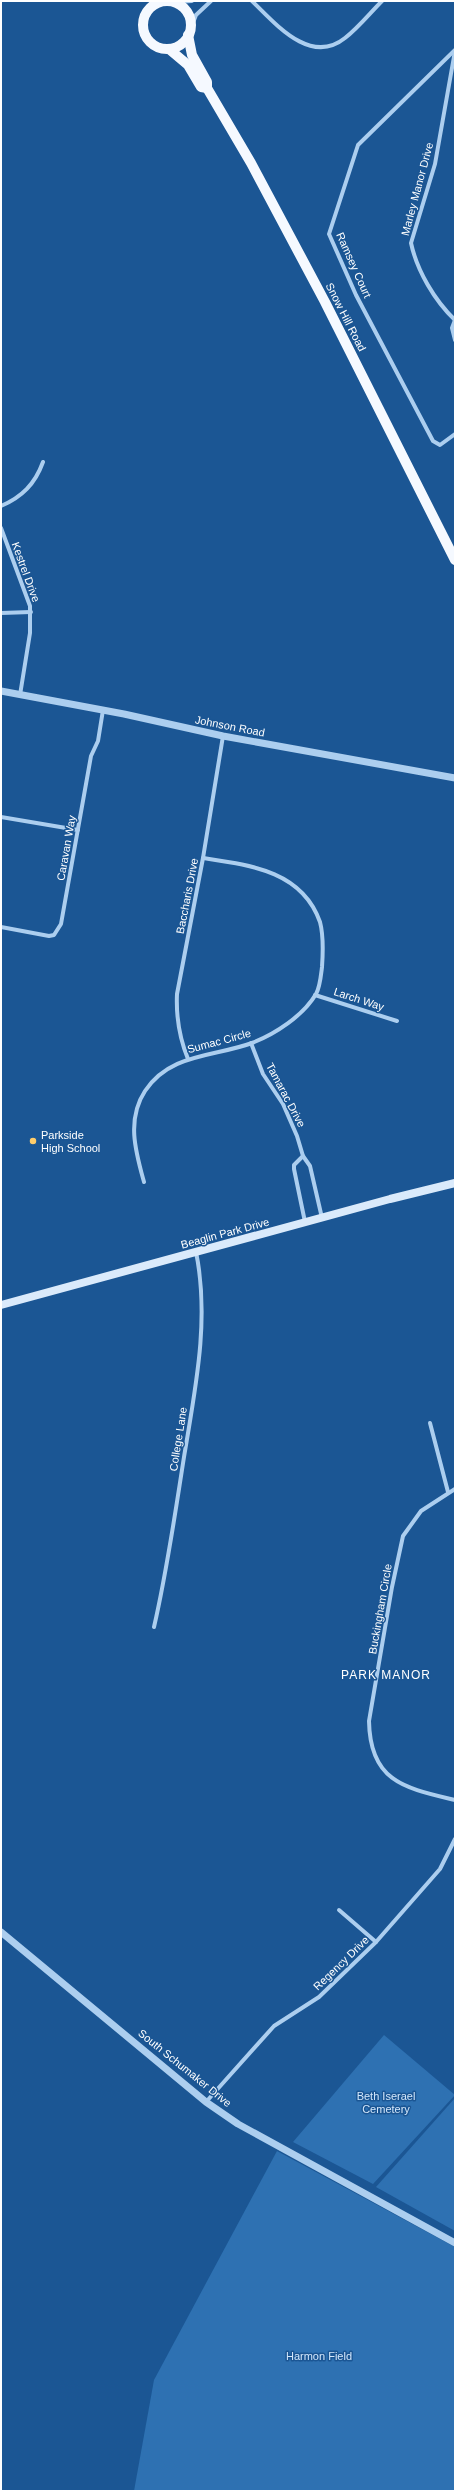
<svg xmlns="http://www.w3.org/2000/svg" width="456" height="2492" viewBox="0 0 456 2492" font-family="Helvetica,sans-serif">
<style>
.green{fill:#2e71b2}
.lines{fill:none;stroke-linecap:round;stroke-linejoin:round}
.minor{stroke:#acceef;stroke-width:4}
.tertiary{stroke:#acceef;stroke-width:7}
.secondary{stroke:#daeafb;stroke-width:8}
.primary{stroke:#f5f9ff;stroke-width:10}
.poi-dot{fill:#ffcd6b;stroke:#1b5694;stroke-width:1.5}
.labels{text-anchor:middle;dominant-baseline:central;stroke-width:3;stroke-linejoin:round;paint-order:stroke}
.street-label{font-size:11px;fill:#fff;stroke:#1b5694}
.poi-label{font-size:11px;fill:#fff;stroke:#1b5694;text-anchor:start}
.park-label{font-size:11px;fill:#d3e7fb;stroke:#1b5694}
.neighbourhood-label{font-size:12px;letter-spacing:1px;fill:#fff;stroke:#1b5694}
</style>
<rect width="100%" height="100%" fill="#1b5694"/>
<g class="green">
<polygon points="384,2035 455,2095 373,2184 293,2142"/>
<polygon points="455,2098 455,2231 376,2187"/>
<polygon points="277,2151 455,2247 455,2491 134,2491 154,2380"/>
</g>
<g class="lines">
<g class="minor">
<path d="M 252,1 C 275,23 310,66 345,38 C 358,28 370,13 382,1"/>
<polyline points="175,2 192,1"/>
<polyline points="191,28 196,15 211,1"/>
<polyline points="455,50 358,145 329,234 356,295 433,441 440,445 455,434"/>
<path d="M 455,51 L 435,164 L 411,243 C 417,271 435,301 455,320"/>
<polyline points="455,320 452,328 455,340"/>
<path d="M 1,506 C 22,497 35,484 43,462"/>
<polyline points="1,528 30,606 30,633 20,695"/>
<polyline points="1,613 31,612"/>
<polyline points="1,817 78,830"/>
<polyline points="1,927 49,936 54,935 61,924 91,756 98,741 103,710"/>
<polyline points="315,995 397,1021"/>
<polyline points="251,1043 263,1074 283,1104 297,1136 303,1156 310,1166 322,1218"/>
<path d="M 188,1059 C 179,1037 176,1016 177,994 L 203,858 L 223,736"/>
<polyline points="303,1156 294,1165 294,1169 305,1222"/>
<path d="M 144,1182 C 136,1153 126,1120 145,1091 C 170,1053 214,1057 252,1043 C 275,1034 303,1016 316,994 C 320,987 321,975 322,967 C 323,953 324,937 320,922 C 302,871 250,865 203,858"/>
<polyline points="430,1423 448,1492"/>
<path d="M 455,1489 L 421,1511 L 403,1536 L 392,1587 L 369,1721 C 370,1782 405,1788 455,1800"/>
<path d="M 154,1627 C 167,1571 175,1514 184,1457 C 195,1390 210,1320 196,1252"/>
<polyline points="339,1910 376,1942"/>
<polyline points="206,2102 274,2026 319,1997 376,1942 440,1869 455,1839"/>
</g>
<g class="tertiary">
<polyline points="1,691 124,714 223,736 455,778"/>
<polyline points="1,1932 206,2102 238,2124 455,2243"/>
</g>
<polyline class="secondary" points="1,1305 390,1199 455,1183"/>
<g class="primary">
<circle cx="167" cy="25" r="24"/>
<polyline points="188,35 192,55 207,82 207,88 251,163 325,302 455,560"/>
<polyline points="169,49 188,65 201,87 207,88"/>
</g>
</g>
<circle class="poi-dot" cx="33" cy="1141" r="4"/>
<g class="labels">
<g class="street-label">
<text transform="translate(417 189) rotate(-75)">Marley Manor Drive</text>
<text transform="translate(354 265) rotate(66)">Ramsey Court</text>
<text transform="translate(346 317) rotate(63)">Snow Hill Road</text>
<text transform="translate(26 572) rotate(70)">Kestrel Drive</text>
<text transform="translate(230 726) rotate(11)">Johnson Road</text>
<text transform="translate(66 848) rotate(-80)">Caravan Way</text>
<text transform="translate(187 896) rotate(-79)">Baccharis Drive</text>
<text transform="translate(359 999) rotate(18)">Larch Way</text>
<text transform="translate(219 1041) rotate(-15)">Sumac Circle</text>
<text transform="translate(286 1095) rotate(62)">Tamarac Drive</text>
<text transform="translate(225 1233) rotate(-15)">Beaglin Park Drive</text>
<text transform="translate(178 1439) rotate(-81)">College Lane</text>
<text transform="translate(380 1609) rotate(-80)">Buckingham Circle</text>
<text transform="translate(341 1963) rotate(-44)">Regency Drive</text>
<text transform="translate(185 2068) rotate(39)">South Schumaker Drive</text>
</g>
<g class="poi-label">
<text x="41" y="1135">Parkside<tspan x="41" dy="13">High School</tspan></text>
</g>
<g class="park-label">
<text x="386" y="2096">Beth Iserael<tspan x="386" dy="13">Cemetery</tspan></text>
<text x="319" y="2356">Harmon Field</text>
</g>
<g class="neighbourhood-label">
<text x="386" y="1675">PARK MANOR</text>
</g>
</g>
<rect width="456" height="2492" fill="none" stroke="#ffffff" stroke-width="4"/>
</svg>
